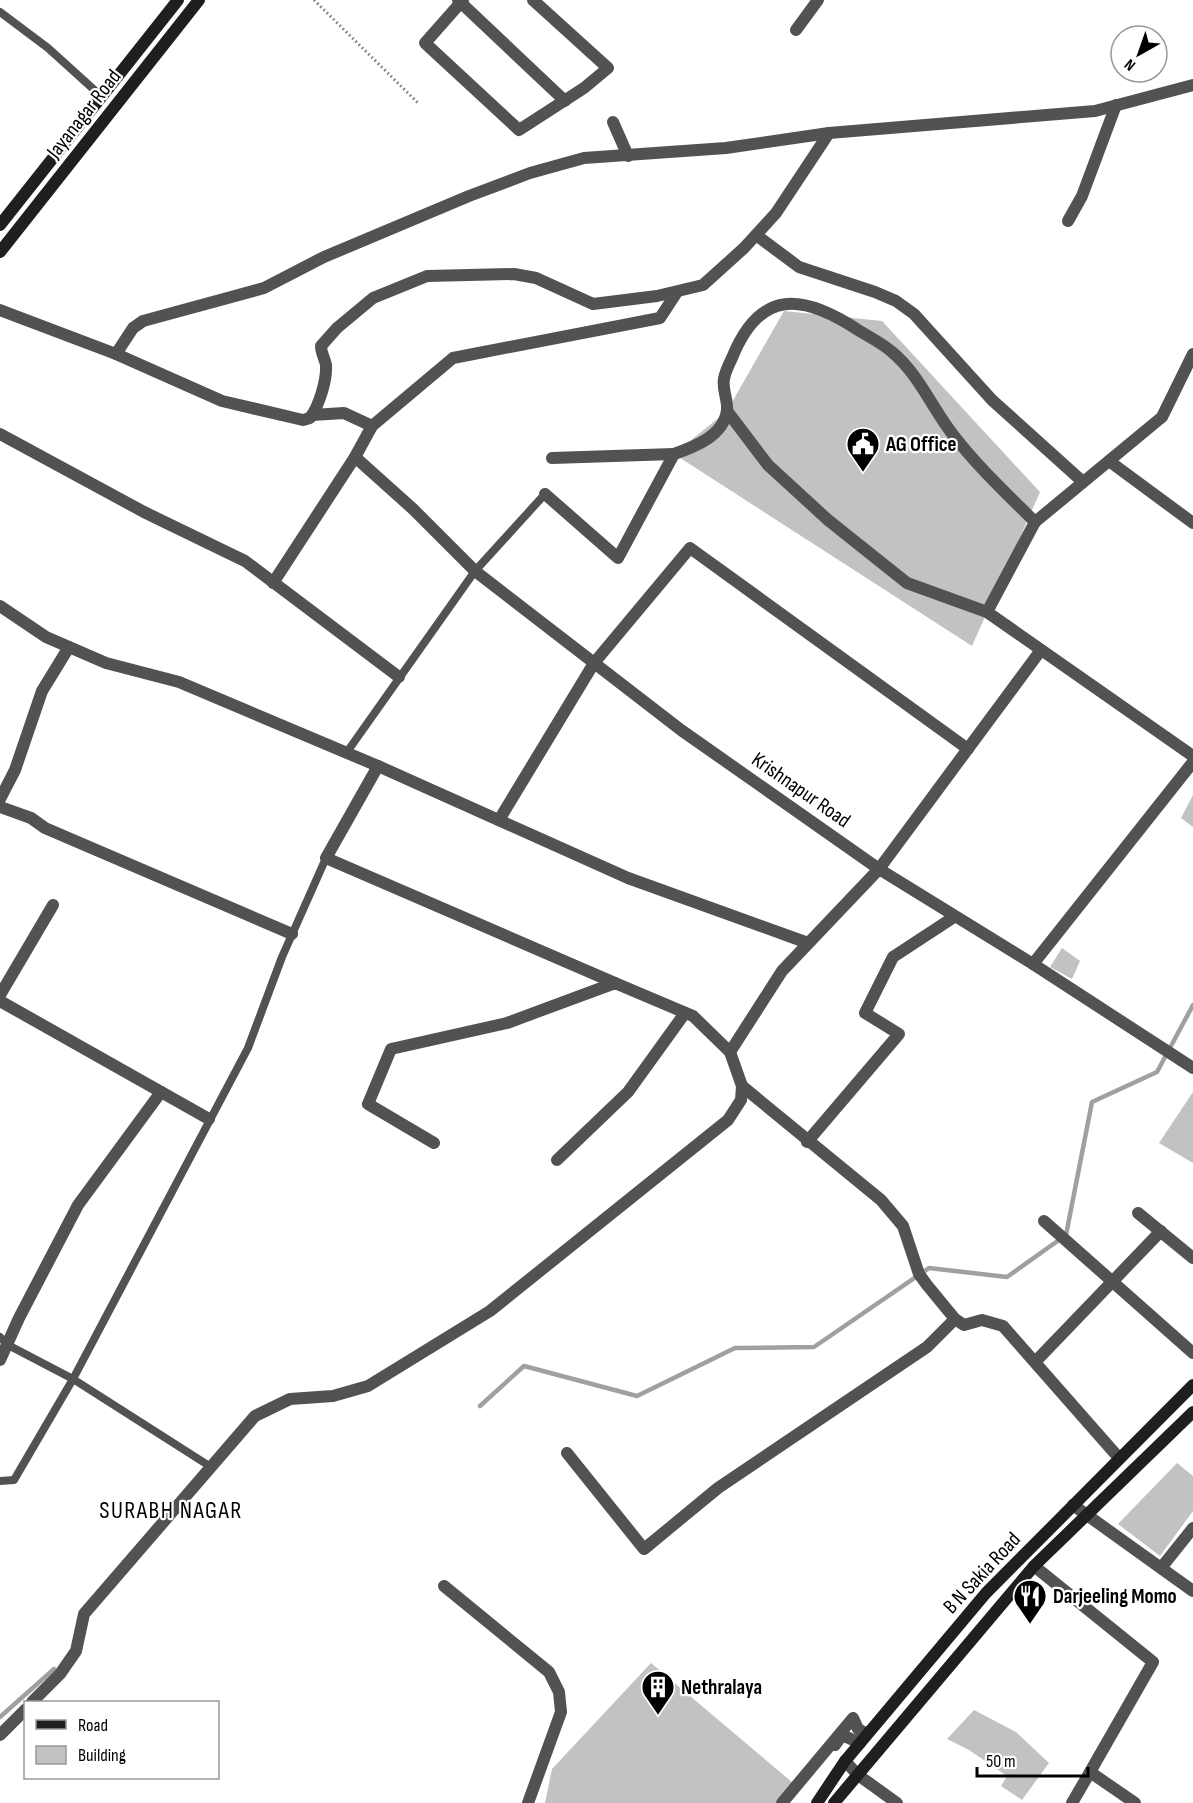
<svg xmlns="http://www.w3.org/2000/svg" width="1193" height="1803" viewBox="0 0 1193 1803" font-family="'Sofia Sans Condensed',sans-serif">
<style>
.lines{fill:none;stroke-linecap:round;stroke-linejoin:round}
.stream{stroke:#a0a0a0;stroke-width:4.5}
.building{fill:#c2c2c2}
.path{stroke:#747474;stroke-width:3;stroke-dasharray:1.5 3;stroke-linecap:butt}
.lane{stroke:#525252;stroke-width:8}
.street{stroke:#525252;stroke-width:12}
.secondary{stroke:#1f1f1f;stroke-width:12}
.labels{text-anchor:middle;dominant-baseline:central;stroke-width:4.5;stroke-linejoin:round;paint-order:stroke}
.street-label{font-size:21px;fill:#000;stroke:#fff}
.poi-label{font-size:21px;font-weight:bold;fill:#000;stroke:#fff;text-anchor:start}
.quarter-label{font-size:24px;letter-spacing:1.5px;fill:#000;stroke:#fff}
</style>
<rect width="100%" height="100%" fill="#fff"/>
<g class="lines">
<g class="stream">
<polyline points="480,1406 524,1366 637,1396 735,1348 814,1347 929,1268 1007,1277 1066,1235 1092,1102 1157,1072 1193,1005"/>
<polyline points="0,1717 54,1669"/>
</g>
</g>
<g class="building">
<polygon points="784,311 882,321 1040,492 972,646 674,454 727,411"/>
<polygon points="1193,795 1193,827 1181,818"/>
<polygon points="1062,948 1080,961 1072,979 1050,967"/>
<polygon points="1193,1092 1193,1163 1159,1143"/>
<polygon points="1177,1463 1193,1476 1193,1511 1160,1556 1118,1524"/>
<polygon points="651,1663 793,1783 776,1803 545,1803 552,1769"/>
<polygon points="974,1710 1016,1732 1049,1763 1022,1800 1001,1786 1007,1776 969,1750 947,1739"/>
</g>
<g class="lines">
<polyline class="path" points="314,0 418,103"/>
<g class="lane">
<polyline points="0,12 48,48 101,96"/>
<polyline points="347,752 475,571 545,494"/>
<polyline points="0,1337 8,1345 73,1379 211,1467"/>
<polyline points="0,1481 14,1480 73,1379 248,1048 282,957 326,858"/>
</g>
<g class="street">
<polyline points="458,0 565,101"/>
<polyline points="463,0 425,43 519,130 584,88 608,68 533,0"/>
<polyline points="796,30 818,0"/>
<polyline points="613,122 628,156"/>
<polyline points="1068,221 1082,196 1116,105"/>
<polyline points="756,235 799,267 875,292 896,301 914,314 992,400 1083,482"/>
<polyline points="0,310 116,354 133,328 143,321 264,288 324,257 469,196 530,173 584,158 726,148 829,133 1095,111 1193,85"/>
<path d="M 116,354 L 222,401 L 303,420 L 310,418 C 319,406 327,380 326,365 C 325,359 321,353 321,346 L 337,328 L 373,298 L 427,276 L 514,274 L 536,278 L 593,304 L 657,296 L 703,285 L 744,248 L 776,213 L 829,133"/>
<polyline points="727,411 768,465 828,520 907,583 987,612 1193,756"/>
<polyline points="312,415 344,413 372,426"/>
<polyline points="0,434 144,512 245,561 399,677"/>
<polyline points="355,457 413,509 475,571 681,730 879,869 1033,964 1193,1068"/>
<polyline points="552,458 674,454"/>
<polyline points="1109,461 1193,523"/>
<path d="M 545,494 L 618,558 L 674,454 C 694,447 724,436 727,410 C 728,400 722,389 724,379 C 725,372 729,364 732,358 C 760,288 803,294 858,330 C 869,337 882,343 892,352 C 919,374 933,410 954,436 C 978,467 1007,494 1035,522"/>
<polyline points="273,583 355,457 372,426 453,358 660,318 677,292"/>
<polyline points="0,606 46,637 106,663 179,682 378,766 628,878 808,943"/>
<polyline points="987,612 1035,522 1162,417 1193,354"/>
<polyline points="378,766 326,858 615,983"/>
<polyline points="0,799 15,770 42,691 69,647"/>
<polyline points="0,807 31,818 45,828 292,934"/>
<polyline points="499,820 594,663 690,548 968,749"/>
<polyline points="1033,964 1193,762"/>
<polyline points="0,995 53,905"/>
<polyline points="0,1001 209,1119"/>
<polyline points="730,1052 782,971 879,869 1041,650"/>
<polyline points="742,1086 881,1200 903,1226 919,1274 927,1285 955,1319 964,1325 982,1320 1003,1326 1119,1458"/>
<polyline points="807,1142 899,1034 865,1013 893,957 954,917"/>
<polyline points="557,1160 628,1092 685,1013"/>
<polyline points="1138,1213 1193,1258"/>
<polyline points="1044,1221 1193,1353"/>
<polyline points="0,1360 19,1318 78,1205 161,1092"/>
<polyline points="1036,1361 1161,1231"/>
<polyline points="567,1453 644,1549 718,1488 927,1347 955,1319"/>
<polyline points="1073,1505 1193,1591"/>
<polyline points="1034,1566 1153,1662 1090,1772 1135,1803"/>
<polyline points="1161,1568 1193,1528"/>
<polyline points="444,1586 549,1672 559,1692 561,1712 528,1803"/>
<polyline points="32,1702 60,1674 76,1651 84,1614 255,1416 290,1399 333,1396 368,1386 490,1311 728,1120 741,1100 742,1086 730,1052 693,1016 615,983 507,1023 391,1049 368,1104 434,1143"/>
<polyline points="0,1735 26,1709"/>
<polyline points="835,1745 842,1735 860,1743"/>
<polyline points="845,1761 858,1775 897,1803"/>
<polyline points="782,1803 853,1718 858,1729 867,1734"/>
<polyline points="1072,1803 1090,1772"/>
</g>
<g class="secondary">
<polyline points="0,225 178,0"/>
<polyline points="0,252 199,0"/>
<polyline points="817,1803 845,1761 986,1593 1193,1385"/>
<polyline points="834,1803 1034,1566 1193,1412"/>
</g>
</g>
<defs>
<g id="civic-pin" transform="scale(1.725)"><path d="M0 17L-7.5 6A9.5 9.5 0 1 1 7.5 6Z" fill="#000" stroke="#fff"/><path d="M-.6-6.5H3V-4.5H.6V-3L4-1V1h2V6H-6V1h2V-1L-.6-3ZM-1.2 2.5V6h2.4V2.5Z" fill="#fff"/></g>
<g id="restaurant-pin" transform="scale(1.725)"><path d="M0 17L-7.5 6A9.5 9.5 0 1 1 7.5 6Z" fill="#000" stroke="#fff"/><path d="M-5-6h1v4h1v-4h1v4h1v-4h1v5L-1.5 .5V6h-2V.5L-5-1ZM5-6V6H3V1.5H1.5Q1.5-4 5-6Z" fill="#fff"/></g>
<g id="building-pin" transform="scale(1.725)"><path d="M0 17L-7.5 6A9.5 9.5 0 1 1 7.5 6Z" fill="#000" stroke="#fff"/><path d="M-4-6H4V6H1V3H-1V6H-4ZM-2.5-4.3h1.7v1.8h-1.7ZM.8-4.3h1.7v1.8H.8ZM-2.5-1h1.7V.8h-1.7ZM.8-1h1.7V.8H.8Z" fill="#fff"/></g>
</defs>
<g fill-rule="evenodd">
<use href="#civic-pin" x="863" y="444"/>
<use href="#restaurant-pin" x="1030" y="1596"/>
<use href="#building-pin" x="658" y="1687"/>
</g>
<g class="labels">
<g class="street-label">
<text transform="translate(84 114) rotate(-52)">Jayanagar Road</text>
<text transform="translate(801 790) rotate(35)">Krishnapur Road</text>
<text transform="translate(982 1573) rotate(-47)">B N Sakia Road</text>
</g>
<g class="poi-label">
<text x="886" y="444">AG Office</text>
<text x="1053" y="1596">Darjeeling Momo</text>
<text x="681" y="1687">Nethralaya</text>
</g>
<g class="quarter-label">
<text x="171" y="1510">SURABH NAGAR</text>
</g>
</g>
<rect x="24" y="1701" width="195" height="78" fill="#ffffff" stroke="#999999" stroke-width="1.5"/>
<rect x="36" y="1720" width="30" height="9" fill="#1f1f1f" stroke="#999999" stroke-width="1.5"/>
<text x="78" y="1731" font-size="18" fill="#000000">Road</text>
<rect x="36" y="1746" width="30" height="18" fill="#c2c2c2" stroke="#999999" stroke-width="1.5"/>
<text x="78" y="1761" font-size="18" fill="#000000">Building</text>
<g transform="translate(1139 54) rotate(220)"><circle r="28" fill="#ffffff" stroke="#999999" stroke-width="1.5"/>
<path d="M0-4.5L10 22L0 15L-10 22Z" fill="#000000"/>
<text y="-9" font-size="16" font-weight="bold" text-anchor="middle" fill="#000000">N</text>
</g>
<path d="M977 1767v9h111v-9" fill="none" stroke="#000000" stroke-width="3"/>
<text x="986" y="1767" font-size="18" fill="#000000" stroke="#ffffff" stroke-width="4.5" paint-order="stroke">50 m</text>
</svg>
